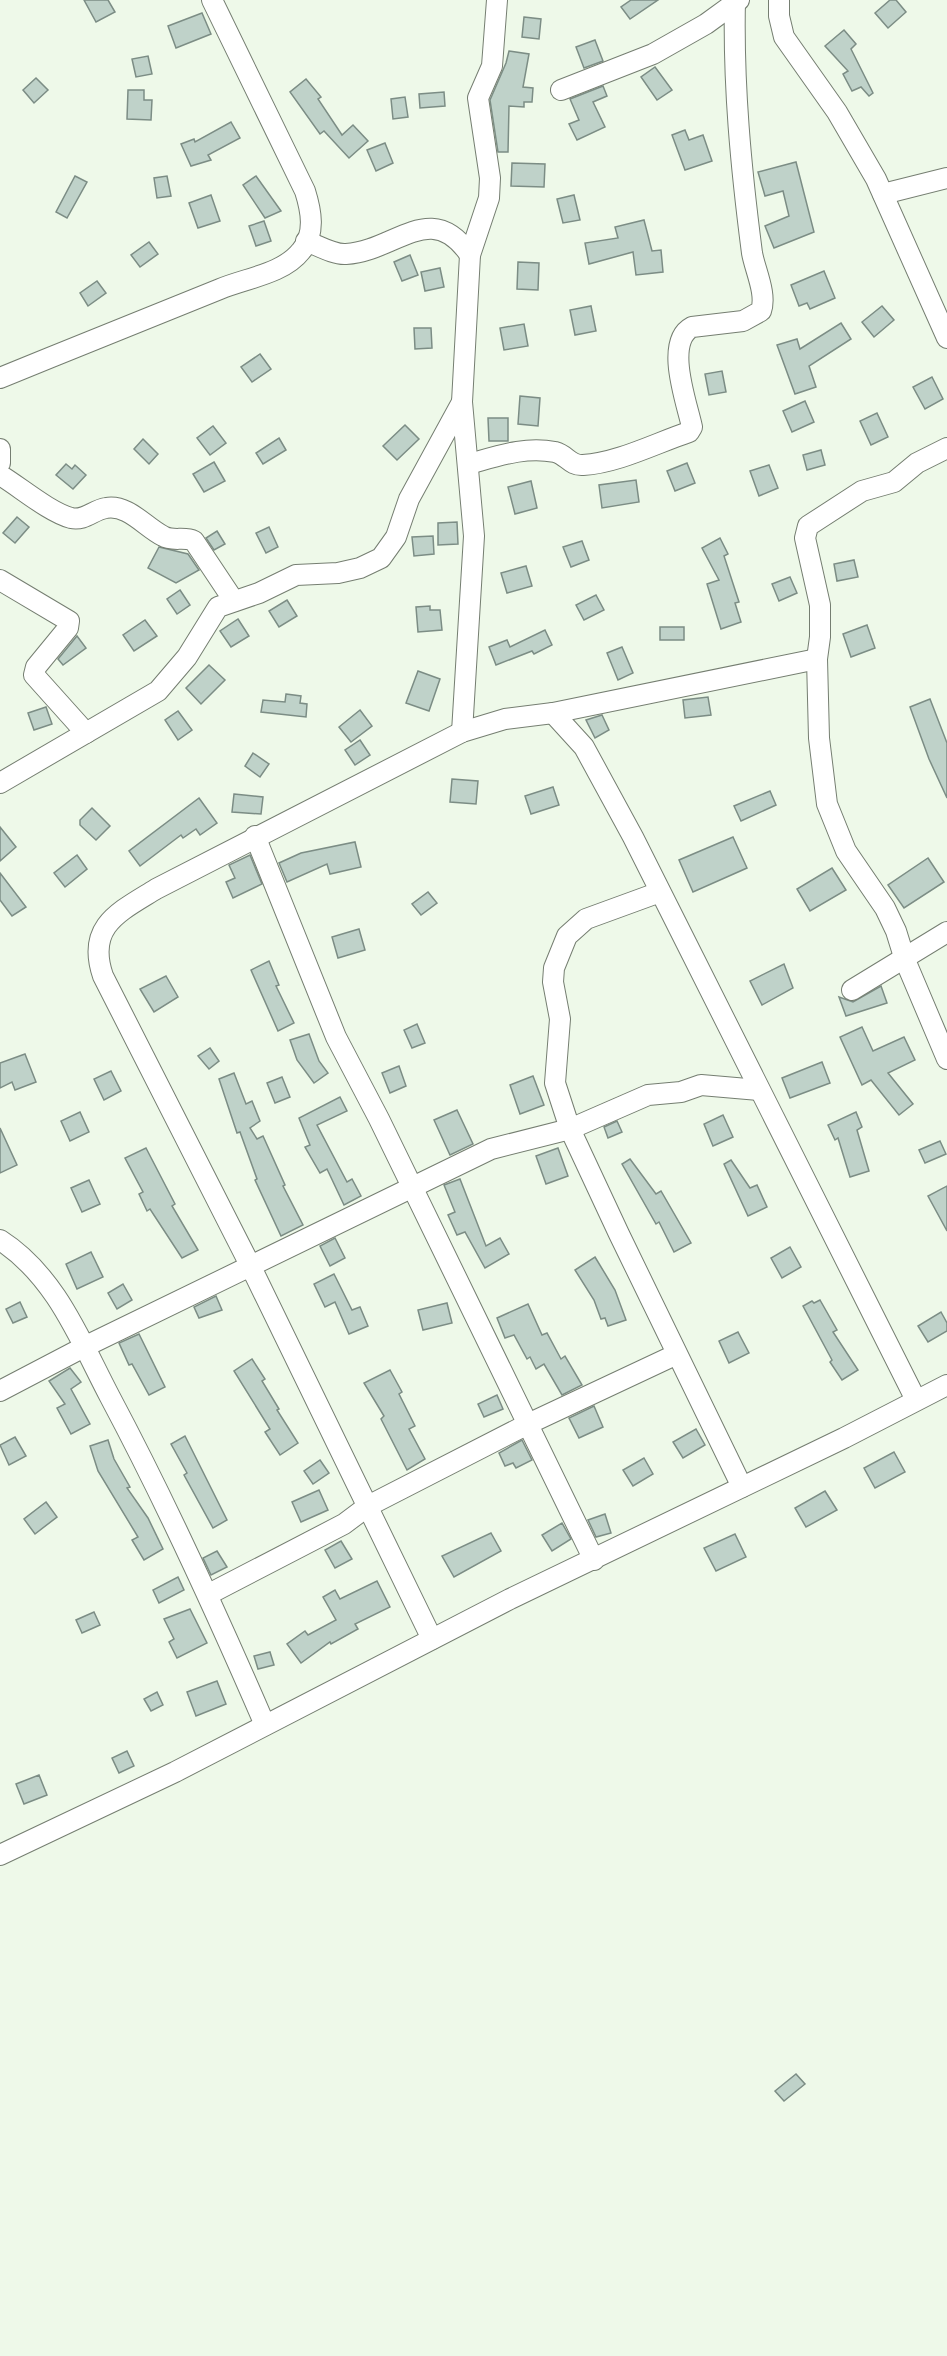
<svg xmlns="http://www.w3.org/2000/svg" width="947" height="2356" viewBox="0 0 947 2356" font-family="'Roboto Serif',serif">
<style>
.building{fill:#bfd2c9;stroke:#7c8d85;stroke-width:1.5}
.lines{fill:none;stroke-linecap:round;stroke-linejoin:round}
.minor-casing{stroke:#757e71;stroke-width:22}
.minor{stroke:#fff;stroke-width:20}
</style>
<rect width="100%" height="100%" fill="#eef9e9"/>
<g class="building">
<polygon points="84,0 108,0 115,12 96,22"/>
<polygon points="631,0 658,0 630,19 621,7"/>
<polygon points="890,0 896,0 906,12 888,28 875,13"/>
<polygon points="202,13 211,34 176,48 168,26"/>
<polygon points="524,17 541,19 539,39 522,37"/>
<polygon points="844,30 856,44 851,49 873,93 869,96 861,87 852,91 843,74 848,71 825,46"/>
<polygon points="595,40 603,61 584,68 576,47"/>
<polygon points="509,51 529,54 523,87 533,88 532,102 524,102 524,107 509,106 508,152 498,152 490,100 506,63"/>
<polygon points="148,56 152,74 136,77 132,59"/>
<polygon points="655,67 672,90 657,100 641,77"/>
<polygon points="36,78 48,90 34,103 23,90"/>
<polygon points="306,79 321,97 318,99 342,135 353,125 368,141 349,158 324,131 320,134 290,92"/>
<polygon points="603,86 607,96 593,102 605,127 577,140 569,124 579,120 570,99"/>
<polygon points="128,90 144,90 144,100 152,100 151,120 127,119"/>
<polygon points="444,92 445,106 420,108 419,94"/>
<polygon points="405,97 408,117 393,119 391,99"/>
<polygon points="231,122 240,138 208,155 211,160 191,166 181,144 194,139 195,142"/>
<polygon points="685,130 689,140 703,135 712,161 685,170 672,135"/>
<polygon points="385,143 393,163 376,171 367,150"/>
<polygon points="796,162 814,232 774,248 765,226 789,216 783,191 765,196 758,172"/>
<polygon points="512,163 545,164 544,187 511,186"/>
<polygon points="75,176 87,182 67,218 56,212"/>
<polygon points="167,176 171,196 157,198 154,178"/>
<polygon points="256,176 281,211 265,218 243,185"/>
<polygon points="211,195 220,221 198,228 189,203"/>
<polygon points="574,195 580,220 563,223 557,199"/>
<polygon points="644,220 652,251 661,250 663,272 636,275 633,252 589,264 585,243 618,238 615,227"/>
<polygon points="264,221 271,241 256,246 249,226"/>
<polygon points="149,242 158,254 140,267 131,255"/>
<polygon points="410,255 418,275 402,281 394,262"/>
<polygon points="518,262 539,263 538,290 517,289"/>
<polygon points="440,268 444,287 425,291 421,272"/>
<polygon points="824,271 835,298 810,309 807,303 799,306 791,285"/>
<polygon points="97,281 106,293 88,306 80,293"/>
<polygon points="591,306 596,331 575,335 570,310"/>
<polygon points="882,306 894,320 874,337 862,322"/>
<polygon points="841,323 851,339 809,366 816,387 795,394 777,345 797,339 800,349"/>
<polygon points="524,324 528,346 504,350 500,328"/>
<polygon points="414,328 431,328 432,348 415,349"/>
<polygon points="260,354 271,369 252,382 241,367"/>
<polygon points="722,371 726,392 709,395 705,374"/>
<polygon points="932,377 943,399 925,409 913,387"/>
<polygon points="520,396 540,398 538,426 518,424"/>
<polygon points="805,401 814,422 792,432 783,411"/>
<polygon points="877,413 888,437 871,445 860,421"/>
<polygon points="488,418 508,418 508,441 489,441"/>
<polygon points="405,425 419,439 397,460 383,446"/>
<polygon points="213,426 226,443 210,455 197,438"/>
<polygon points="279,438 286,450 263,464 256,453"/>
<polygon points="143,439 158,454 149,464 134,449"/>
<polygon points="821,450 825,465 807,470 803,455"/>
<polygon points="214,462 225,481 204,492 193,474"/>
<polygon points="687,463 695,483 675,491 667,471"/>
<polygon points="66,464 72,469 75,465 86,475 73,489 56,475"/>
<polygon points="769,465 778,488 759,496 750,471"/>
<polygon points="636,480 639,502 602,508 599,485"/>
<polygon points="531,481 537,508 515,514 508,487"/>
<polygon points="17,517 29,527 15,543 3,533"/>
<polygon points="457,522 458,544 438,545 438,523"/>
<polygon points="269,527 278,547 266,553 256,533"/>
<polygon points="217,531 225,544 214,550 206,538"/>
<polygon points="433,536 434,554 414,556 412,537"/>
<polygon points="720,538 728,554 724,556 739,602 735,603 741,622 721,629 707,584 719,580 702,548"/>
<polygon points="582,541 589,560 571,567 563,547"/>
<polygon points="159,547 188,554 199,570 176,583 148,568"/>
<polygon points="854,560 858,577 837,581 834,564"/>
<polygon points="526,566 532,586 507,593 501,573"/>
<polygon points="790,577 797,593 779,601 772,584"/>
<polygon points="180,590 190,605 177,614 167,599"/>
<polygon points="596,595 604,610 584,620 576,605"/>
<polygon points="287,600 297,616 279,627 269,611"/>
<polygon points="430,606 430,610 440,610 442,630 418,632 416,607"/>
<polygon points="238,619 249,636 231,647 220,631"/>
<polygon points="145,620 157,636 134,651 123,635"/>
<polygon points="867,625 875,648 851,657 843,634"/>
<rect x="660" y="627" width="24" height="13"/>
<polygon points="545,630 552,645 534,654 532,651 496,665 489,647 507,640 510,647"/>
<polygon points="77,636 86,648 63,665 58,659"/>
<polygon points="622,647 633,673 618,680 607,653"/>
<polygon points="209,665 225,680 201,704 186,688"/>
<polygon points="418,671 440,679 429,711 406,703"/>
<polygon points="286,694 301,696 300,703 307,704 306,717 261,712 263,700 285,702"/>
<polygon points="708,697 711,715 685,718 683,700"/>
<polygon points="930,699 947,743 947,798 929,759 910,707"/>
<polygon points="46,707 52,724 34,730 28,713"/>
<polygon points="360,710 372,726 351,742 339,727"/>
<polygon points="178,711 192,730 178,740 165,720"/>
<polygon points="602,715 609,730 595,738 586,720"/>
<polygon points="360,740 370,755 355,765 345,750"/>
<polygon points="253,753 269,764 260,777 245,766"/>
<polygon points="452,779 478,781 476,804 450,802"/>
<polygon points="553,787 559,805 531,814 525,796"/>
<polygon points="770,791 776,805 741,821 734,806"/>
<polygon points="234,794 263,797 261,814 232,812"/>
<polygon points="199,798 217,823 200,835 196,829 183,838 181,835 140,866 129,851"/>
<polygon points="92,808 110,826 96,840 80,825 80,820"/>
<polygon points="0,827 16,847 0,861"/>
<polygon points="733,837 747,868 693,892 679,860"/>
<polygon points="355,842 361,867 330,874 327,864 287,882 279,863 301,853"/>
<polygon points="77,855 87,869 65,887 54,873"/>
<polygon points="250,855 262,884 233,898 226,882 235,878 229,865"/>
<polygon points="928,858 944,882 904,908 888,885"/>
<polygon points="832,868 846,890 810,911 797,889"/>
<polygon points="0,873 26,907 12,916 0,900"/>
<polygon points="428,892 437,903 421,915 412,904"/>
<polygon points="359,929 365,950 338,958 332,937"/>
<polygon points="269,961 279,985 276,986 294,1023 278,1031 251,970"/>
<polygon points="784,964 793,988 762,1005 750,981"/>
<polygon points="166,976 178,997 154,1012 140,989"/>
<polygon points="881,986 887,1003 846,1016 839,997 853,1002"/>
<polygon points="417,1024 425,1043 412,1048 404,1030"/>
<polygon points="862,1027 873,1051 904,1037 915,1060 888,1073 913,1104 899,1115 871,1080 862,1085 840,1037"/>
<polygon points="309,1034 319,1061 328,1073 314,1083 297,1060 290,1040"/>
<polygon points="210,1048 219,1061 209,1069 198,1056"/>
<polygon points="25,1054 36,1082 15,1090 12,1082 0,1088 0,1063"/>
<polygon points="822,1062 830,1083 790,1098 782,1078"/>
<polygon points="399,1066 406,1086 390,1093 382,1073"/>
<polygon points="111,1071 121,1091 104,1100 94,1079"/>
<polygon points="234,1073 246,1104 252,1101 260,1121 250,1128 257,1139 263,1136 285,1185 283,1186 303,1225 281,1236 255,1180 257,1179 240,1132 237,1133 219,1079"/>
<polygon points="533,1076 544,1105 520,1114 510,1085"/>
<polygon points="282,1077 290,1097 275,1103 267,1083"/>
<polygon points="340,1097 347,1111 317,1125 347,1182 352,1179 361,1196 344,1205 327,1169 320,1173 305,1147 310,1145 299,1118"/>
<polygon points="457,1110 473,1144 450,1155 434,1120"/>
<polygon points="80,1112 89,1132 70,1141 61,1121"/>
<polygon points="856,1112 862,1127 857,1130 869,1171 850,1177 838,1138 835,1140 828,1125"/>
<polygon points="723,1115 733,1137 713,1146 704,1124"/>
<polygon points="617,1121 622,1132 608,1138 604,1127"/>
<polygon points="0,1128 17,1165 0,1173"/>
<polygon points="940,1141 946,1154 925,1163 919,1150"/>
<polygon points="146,1148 175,1204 172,1206 198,1250 182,1258 150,1209 147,1211 139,1194 143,1192 125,1158"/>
<polygon points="558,1148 568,1176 546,1184 536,1156"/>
<polygon points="630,1159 656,1194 661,1191 691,1243 674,1252 659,1222 656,1224 622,1164"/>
<polygon points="731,1160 750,1188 757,1185 767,1207 748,1216 724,1164"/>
<polygon points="460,1179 486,1246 500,1238 509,1254 485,1268 465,1232 457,1235 448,1215 455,1212 444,1185"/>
<polygon points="89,1180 100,1204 82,1212 71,1188"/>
<polygon points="947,1186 947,1231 928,1196"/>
<polygon points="335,1238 345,1258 330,1266 320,1246"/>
<polygon points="790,1247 801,1267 782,1278 771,1258"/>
<polygon points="91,1252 103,1277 77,1289 66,1264"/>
<polygon points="595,1257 615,1290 626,1320 608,1326 605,1318 601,1319 594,1300 575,1270"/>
<polygon points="334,1274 352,1310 360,1307 368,1326 349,1334 335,1302 325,1307 314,1284"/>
<polygon points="123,1284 132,1300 117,1309 108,1293"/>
<polygon points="216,1296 222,1310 199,1318 194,1307"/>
<polygon points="820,1300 837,1330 833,1332 858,1370 842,1380 830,1362 832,1360 803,1306 812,1301 814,1303"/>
<polygon points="20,1302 27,1317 13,1323 6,1309"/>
<polygon points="447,1303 452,1323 423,1330 418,1310"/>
<polygon points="528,1304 542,1335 547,1333 561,1359 565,1356 582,1385 562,1395 544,1364 536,1369 530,1357 527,1359 514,1335 505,1338 497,1318"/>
<polygon points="941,1312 947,1323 947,1331 928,1342 918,1326"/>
<polygon points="738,1332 749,1353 729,1363 719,1341"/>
<polygon points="139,1334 165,1387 149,1395 132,1364 129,1365 119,1343"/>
<polygon points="252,1359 265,1379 262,1381 279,1409 277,1410 298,1443 280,1455 265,1432 270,1429 234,1371"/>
<polygon points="70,1368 81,1382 71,1389 90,1424 71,1434 57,1408 65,1404 49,1381"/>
<polygon points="390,1370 402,1392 399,1394 415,1426 409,1429 425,1459 407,1470 381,1419 384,1416 364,1383"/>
<polygon points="497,1395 503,1409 484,1417 478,1404"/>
<polygon points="594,1406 603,1427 579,1438 569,1418"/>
<polygon points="696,1429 705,1445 683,1458 673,1442"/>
<polygon points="185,1436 227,1520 213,1528 184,1475 187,1473 171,1444"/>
<polygon points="15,1437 26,1456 9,1465 0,1445"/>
<polygon points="108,1440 114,1459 130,1487 127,1488 148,1518 163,1549 144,1560 132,1540 138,1537 98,1471 90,1446"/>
<polygon points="522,1440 532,1460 516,1468 513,1463 505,1466 499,1453"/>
<polygon points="894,1452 905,1472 875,1488 864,1468"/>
<polygon points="644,1458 653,1474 633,1486 623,1470"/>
<polygon points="320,1460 329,1473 313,1484 304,1471"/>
<polygon points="319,1490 328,1510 301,1522 292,1502"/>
<polygon points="825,1491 837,1510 806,1527 795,1508"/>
<polygon points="46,1502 57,1517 35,1534 24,1519"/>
<polygon points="605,1514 611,1533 596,1537 588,1520"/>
<polygon points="562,1523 571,1539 552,1551 542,1535"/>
<polygon points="491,1533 501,1551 454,1577 442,1556"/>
<polygon points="735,1534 746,1557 716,1571 704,1548"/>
<polygon points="341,1541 352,1559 335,1568 325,1550"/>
<polygon points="217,1551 227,1567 211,1575 203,1558"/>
<polygon points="178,1577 184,1590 159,1603 153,1590"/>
<polygon points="377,1581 390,1607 355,1624 358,1629 331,1644 330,1642 301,1663 287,1644 305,1631 308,1635 336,1620 323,1597 335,1590 340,1599"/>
<polygon points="190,1609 207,1643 177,1658 169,1642 174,1639 164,1619"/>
<polygon points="94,1612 100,1625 82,1633 76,1620"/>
<polygon points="270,1652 274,1665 258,1669 254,1656"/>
<polygon points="217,1681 226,1704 196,1716 187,1692"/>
<polygon points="157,1692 163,1705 151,1711 144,1699"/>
<polygon points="127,1751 134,1766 119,1773 112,1758"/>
<polygon points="39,1775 47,1795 24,1804 16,1784"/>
<polygon points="796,2074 805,2084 784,2101 775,2091"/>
</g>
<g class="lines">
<g class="minor-casing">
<g id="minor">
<polyline points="779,0 779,16 784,37 837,112 876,179 947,338"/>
<polyline points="561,90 653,54 706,24 739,0"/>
<polyline points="883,194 947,178"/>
<path d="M 306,241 C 317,245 334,255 346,254 C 396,251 431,198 470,255"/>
<path d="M 0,378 C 73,348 146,319 220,289 C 246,278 283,274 301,251 C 316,234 311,210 305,191 L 212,0"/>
<polyline points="947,448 917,463 894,482 862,491 808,526 805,538 820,605 820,637 817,659 819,738 827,804 846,851 885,908 896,931 905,960 947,1059"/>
<polyline points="0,449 0,463"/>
<path d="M 469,464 C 498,456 525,446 555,452 C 567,455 570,466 583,465 C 618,463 656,443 689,432 L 692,427 C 687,403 664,342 692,327 L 743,321 L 761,311 C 767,294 755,270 752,253 C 741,168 733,85 735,0"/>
<path d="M 0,475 C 20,487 49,512 71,518 C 85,521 93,510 106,508 C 128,504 145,527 163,536 C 173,542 184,536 194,541 L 234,601"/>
<polyline points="0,580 69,621 68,628 36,667 34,675 86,733"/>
<polyline points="553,713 584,747 633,837 916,1400"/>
<polyline points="462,732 474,536 462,402 470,255 489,198 490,178 478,98 492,66 497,0"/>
<polyline points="0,783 158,691 187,657 218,607 259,593 296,575 338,573 360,568 381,558 396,537 409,499 462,402"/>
<polyline points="255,836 336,1037 379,1119 594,1560"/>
<polyline points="660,892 586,919 567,936 554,968 553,982 560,1019 555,1083 570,1129 619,1234 742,1487"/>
<polyline points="852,990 947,932"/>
<path d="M 0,1240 C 56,1276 80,1340 110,1397 C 167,1504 217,1614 265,1725"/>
<polyline points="0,1391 84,1347 491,1149 570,1129 648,1095 681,1092 701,1085 759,1090"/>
<polyline points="209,1594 344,1524 368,1506 528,1424 675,1355"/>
<path d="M 432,1639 L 251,1267 L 103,976 C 86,926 119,912 156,889 L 462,732 L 505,719 L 553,713 L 817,659"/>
<polyline points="0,1855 175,1772 510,1599 844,1438 947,1385"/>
</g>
</g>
<use href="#minor" class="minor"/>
</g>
</svg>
